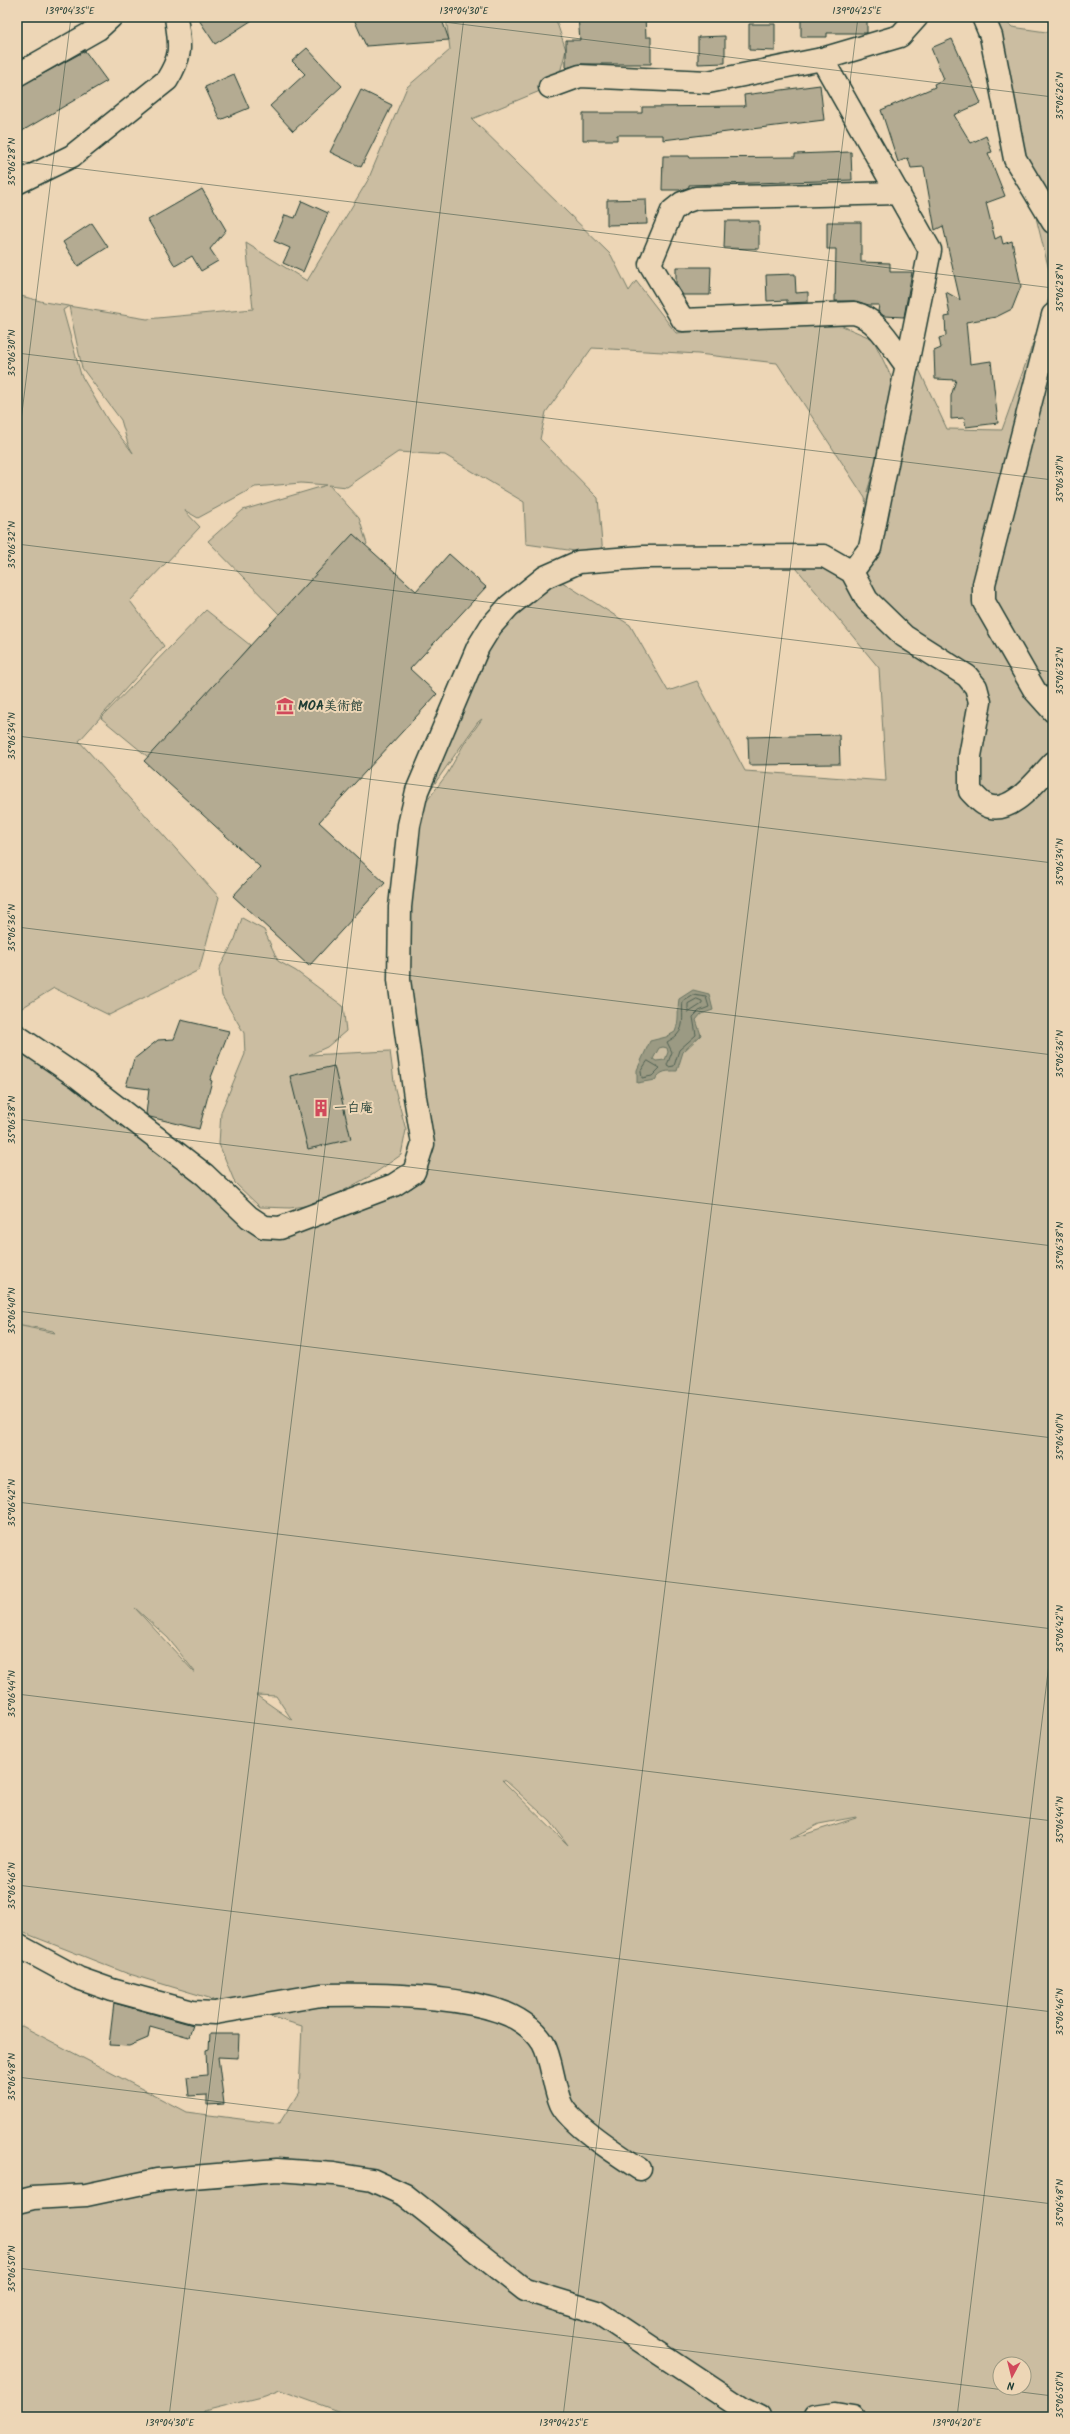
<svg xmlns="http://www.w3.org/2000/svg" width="1070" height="2434" viewBox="0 0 1070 2434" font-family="Kalam,'Klee One',sans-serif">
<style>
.green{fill:#cbbda1;stroke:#757d6a;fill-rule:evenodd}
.water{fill:#9b9a83;stroke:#697563;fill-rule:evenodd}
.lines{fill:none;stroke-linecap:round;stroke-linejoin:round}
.shore{stroke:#516254;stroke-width:1}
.building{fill:#b4ab92;stroke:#1f3d34}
.minor-casing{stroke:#1f3d34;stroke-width:25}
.minor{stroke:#edd6b6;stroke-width:22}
.ticks{fill:none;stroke:#1f3d34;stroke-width:1;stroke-opacity:0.45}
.labels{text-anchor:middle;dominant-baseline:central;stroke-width:4;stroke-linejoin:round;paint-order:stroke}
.poi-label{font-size:13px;font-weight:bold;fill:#1f3d34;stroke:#edd6b6;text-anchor:start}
.neatline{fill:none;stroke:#1f3d34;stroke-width:1.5}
.ticks-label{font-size:10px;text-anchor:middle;fill:#1f3d34}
</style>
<rect width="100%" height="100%" fill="#edd6b6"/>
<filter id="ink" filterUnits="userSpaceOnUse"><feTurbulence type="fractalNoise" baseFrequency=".025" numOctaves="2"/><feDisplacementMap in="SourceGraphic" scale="8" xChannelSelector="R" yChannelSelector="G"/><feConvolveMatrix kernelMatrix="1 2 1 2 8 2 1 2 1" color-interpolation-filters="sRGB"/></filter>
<g filter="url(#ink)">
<g class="green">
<path d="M 446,17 L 555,17 L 566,50 L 557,84 L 472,119 L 611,255 L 629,291 L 636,281 L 676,333 L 833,322 L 873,339 L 897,389 L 867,492 L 917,365 L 947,429 L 1002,430 L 1053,287 L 1053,2417 L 354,2417 L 280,2390 L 265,2396 L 204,2411 L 201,2417 L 17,2417 L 17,2027 L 22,2026 L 186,2112 L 279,2124 L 299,2092 L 302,2026 L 126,1973 L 17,1930 L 17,1325 L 55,1333 L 53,1331 L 17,1324 L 17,1045 L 70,1083 L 201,1186 L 277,1237 L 412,1188 L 434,1147 L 403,956 L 409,825 L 447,774 L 464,744 L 482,719 L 478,722 L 428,793 L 478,647 L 559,580 L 630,625 L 668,691 L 697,681 L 745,771 L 886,781 L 879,668 L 792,563 L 873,564 L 865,498 L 777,363 L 698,354 L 592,348 L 546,412 L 540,439 L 598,498 L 603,555 L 526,544 L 524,502 L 445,455 L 398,452 L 347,487 L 329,485 L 359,518 L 367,544 L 279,614 L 208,541 L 243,510 L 327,485 L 301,483 L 255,487 L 198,518 L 184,510 L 200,527 L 130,601 L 164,646 L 79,741 L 219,897 L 199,970 L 109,1015 L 54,988 L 17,1011 L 17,295 L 44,302 L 147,319 L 253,309 L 246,243 L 307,281 L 368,180 L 407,87 L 450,50 ZM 69,306 L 82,368 L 121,420 L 128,444 L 133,453 L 109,422 L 81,375 L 63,310 ZM 135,1608 L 168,1638 L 195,1672 L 194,1672 ZM 256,1695 L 276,1696 L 292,1720 ZM 502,1780 L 506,1781 L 551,1822 L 568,1845 ZM 856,1817 L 856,1818 L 790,1839 L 819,1824 ZM 1000,2364 L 1024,2364 L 1024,2388 L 1000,2388 Z"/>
<polygon points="983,17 1001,17 1012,27 1053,33 1053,286 991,36"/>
<polygon points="206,610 250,645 153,761 101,718"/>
<polygon points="242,918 264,930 278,961 296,971 343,1006 346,1031 327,1047 309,1055 390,1051 395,1089 406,1130 401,1155 372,1175 319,1204 290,1208 260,1207 235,1183 219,1144 221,1112 245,1054 244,1033 222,996 219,969 235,939"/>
</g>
<path class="water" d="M 693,990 L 709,994 L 713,1010 L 701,1014 L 696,1020 L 701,1035 L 683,1052 L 677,1071 C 667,1071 661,1070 655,1080 L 637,1083 L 637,1070 L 650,1041 L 666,1037 L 675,1032 C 680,1020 677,1010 679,999 ZM 663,1047 L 667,1048 L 668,1052 L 665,1060 L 656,1061 L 653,1059 L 659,1048 Z"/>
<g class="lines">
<g class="shore">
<path d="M 693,995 L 706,997 L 709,1007 L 699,1011 L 693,1017 L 696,1035 L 679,1050 L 674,1066 L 668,1067 L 667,1065 L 672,1052 L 667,1042 C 670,1040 674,1038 677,1035 C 686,1026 681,1011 683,1001 Z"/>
<polygon points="697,999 702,1001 702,1004 688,1013 688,1004"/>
<polygon points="648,1061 660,1068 652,1076 642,1078 641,1071"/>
</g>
</g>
<g class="building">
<polygon points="197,17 257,17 215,44"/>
<polygon points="353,17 441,17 449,40 366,46"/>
<polygon points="578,17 645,17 646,37 651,37 651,64 581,64 566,68 566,40 580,40"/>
<polygon points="801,17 867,17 867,33 827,33 827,37 801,37"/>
<polygon points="749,24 775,24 775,51 749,50"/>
<polygon points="725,36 725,63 698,64 698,37"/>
<polygon points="952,39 981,103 954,115 971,143 986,136 992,152 988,153 1005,196 986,203 995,239 1001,236 1003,244 1012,241 1021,286 1012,309 996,317 966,322 970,364 991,361 998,423 966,427 964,418 951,419 951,396 956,380 935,379 934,351 941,348 939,338 946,336 945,317 950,316 946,292 960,300 943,226 935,230 924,167 911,168 908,158 898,162 881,110 935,87 934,84 944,79 931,48"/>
<polygon points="307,48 342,86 293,131 270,106 305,74 292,61"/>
<polygon points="85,51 107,81 17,134 17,88"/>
<polygon points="234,74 249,108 220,120 205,87"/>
<polygon points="820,85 824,120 663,140 663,135 617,135 617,140 583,140 583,113 642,113 642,107 745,106 744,95"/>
<polygon points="361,90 392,105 361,167 330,152"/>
<polygon points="851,152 852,180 689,185 689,187 682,190 662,190 663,156 689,156 690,158 795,157 795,154"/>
<polygon points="202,189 226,230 210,249 218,261 201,271 192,256 175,266 148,220"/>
<polygon points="646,199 647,224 607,225 607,200"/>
<polygon points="302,201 328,213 303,272 283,263 290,248 274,241 285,215 295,218"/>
<polygon points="725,221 759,221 759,249 724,248"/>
<polygon points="827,222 861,222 861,262 890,263 890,272 912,272 904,317 884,316 878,311 879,305 869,305 854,301 835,301 836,249 827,249"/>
<polygon points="92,223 108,247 78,266 63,242"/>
<polygon points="676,267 711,267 710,295 683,295 676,284"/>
<polygon points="795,274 796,293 808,292 808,302 787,303 787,300 767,301 766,275"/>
<polygon points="353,534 416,591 449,554 486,587 410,669 437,694 319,822 385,883 309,966 233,896 260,867 144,761"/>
<polygon points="839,735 840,764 749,765 748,737"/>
<polygon points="181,1020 229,1031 210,1080 212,1081 199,1129 150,1117 146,1114 149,1089 126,1086 134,1059 158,1040 174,1039"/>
<polygon points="334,1066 351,1139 308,1149 290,1076"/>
<polygon points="114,2003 193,2025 189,2037 150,2026 148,2038 129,2046 109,2045"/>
<polygon points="210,2034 239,2034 238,2058 218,2057 224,2104 207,2105 207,2095 189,2096 187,2077 207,2075 206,2050 209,2049"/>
</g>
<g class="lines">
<g class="minor-casing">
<g id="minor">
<polyline points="983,17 991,36 1015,159 1053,222"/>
<polyline points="822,59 930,250 870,548 852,572"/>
<polyline points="17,75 98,29 111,17"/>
<polyline points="550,87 580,76 708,82 822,59 900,36 917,17"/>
<path d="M 17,183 L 72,156 L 167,80 C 183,54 180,46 176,17"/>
<path d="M 899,193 L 696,198 L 682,203 L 672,211 L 650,264 L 683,320 L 854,313 C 879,319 892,348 907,366"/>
<polyline points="1053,315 984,584 984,602 1035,691 1053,711"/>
<path d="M 17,1036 L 79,1078 L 205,1175 L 249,1217 L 264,1227 L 280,1228 L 394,1185 L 414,1172 L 423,1144 L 415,1097 L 399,980 L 400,907 L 409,825 L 417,791 L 478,647 L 491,626 L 509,606 L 545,577 L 579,562 L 643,557 L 824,556 L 852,572 L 867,600 L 904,636 L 967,676 L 976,687 L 980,702 L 970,756 L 970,791 C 974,795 979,801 984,804 C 1009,819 1038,779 1053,763"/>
<path d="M 17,1945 L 78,1978 L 112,1990 L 193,2012 L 215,2013 L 321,1995 C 371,1994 453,1995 499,2011 C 515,2016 534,2028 543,2043 C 552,2059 553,2086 561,2104 C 570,2124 620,2156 640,2169"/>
<polyline points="17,2202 33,2198 86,2195 157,2180 277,2170 334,2174 372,2180 405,2195 525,2290 597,2312 743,2409 759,2417"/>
<polyline points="815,2417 835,2414 854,2417"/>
</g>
</g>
<use href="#minor" class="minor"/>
</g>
</g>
<path class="ticks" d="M 403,17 L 1053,97M 17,161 L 1053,288M 17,353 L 1053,480M 17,453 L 71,17M 17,544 L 1053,672M 17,736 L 1053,863M 17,927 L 1053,1055M 17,1119 L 1053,1246M 17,1311 L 1053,1438M 17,1502 L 1053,1629M 17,1694 L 1053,1821M 17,1885 L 1053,2012M 17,2077 L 1053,2204M 17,2268 L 1053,2396M 169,2417 L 464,17M 563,2417 L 858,17M 957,2417 L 1053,1631"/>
<defs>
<g id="museum-bare" transform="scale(1.38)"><path d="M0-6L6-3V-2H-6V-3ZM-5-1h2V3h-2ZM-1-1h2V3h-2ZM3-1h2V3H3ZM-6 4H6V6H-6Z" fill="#d1495b" stroke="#edd6b6" stroke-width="2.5" paint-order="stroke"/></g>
<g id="building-bare" transform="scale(1.38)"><path d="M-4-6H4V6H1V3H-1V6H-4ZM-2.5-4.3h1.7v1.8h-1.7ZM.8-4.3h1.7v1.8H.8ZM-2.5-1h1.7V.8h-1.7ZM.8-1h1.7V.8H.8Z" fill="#d1495b" stroke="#edd6b6" stroke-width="2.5" paint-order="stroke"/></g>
</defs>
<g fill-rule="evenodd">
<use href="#museum-bare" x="285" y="706"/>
<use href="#building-bare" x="321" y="1108"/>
</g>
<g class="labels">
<g class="poi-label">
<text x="298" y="706">MOA美術館</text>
<text x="334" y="1108">一白庵</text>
</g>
</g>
<rect width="1070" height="2434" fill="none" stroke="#edd6b6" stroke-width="44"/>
<g transform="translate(1012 2376) rotate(187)"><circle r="19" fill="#edd6b6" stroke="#9b9982"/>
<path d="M0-3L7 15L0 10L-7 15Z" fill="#d1495b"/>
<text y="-6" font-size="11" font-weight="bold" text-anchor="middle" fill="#1f3d34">N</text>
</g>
<rect x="22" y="22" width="1026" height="2390" class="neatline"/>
<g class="ticks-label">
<text x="70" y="14">139°04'35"E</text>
<text x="464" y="14">139°04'30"E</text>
<text x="857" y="14">139°04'25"E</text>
<text transform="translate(1059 96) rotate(-90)" y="4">35°06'26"N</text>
<text transform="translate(11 162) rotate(-90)" y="4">35°06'28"N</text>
<text transform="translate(1059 288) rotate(-90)" y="4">35°06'28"N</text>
<text transform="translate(11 353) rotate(-90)" y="4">35°06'30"N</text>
<text transform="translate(1059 479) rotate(-90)" y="4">35°06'30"N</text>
<text transform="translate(11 545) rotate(-90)" y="4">35°06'32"N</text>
<text transform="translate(1059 671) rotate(-90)" y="4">35°06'32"N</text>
<text transform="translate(11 736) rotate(-90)" y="4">35°06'34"N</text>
<text transform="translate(1059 862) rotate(-90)" y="4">35°06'34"N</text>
<text transform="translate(11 928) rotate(-90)" y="4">35°06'36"N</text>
<text transform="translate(1059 1054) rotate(-90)" y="4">35°06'36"N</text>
<text transform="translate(11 1120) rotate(-90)" y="4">35°06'38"N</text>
<text transform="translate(1059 1246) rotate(-90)" y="4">35°06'38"N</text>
<text transform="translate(11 1311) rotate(-90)" y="4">35°06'40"N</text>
<text transform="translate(1059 1437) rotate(-90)" y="4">35°06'40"N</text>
<text transform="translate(11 1503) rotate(-90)" y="4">35°06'42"N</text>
<text transform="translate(1059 1629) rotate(-90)" y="4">35°06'42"N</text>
<text transform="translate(11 1694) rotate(-90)" y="4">35°06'44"N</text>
<text transform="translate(1059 1820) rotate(-90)" y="4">35°06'44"N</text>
<text transform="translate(11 1886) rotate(-90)" y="4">35°06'46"N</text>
<text transform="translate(1059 2012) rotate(-90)" y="4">35°06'46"N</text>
<text transform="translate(11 2077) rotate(-90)" y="4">35°06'48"N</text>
<text transform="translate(1059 2203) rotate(-90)" y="4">35°06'48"N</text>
<text transform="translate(11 2269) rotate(-90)" y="4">35°06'50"N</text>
<text transform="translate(1059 2395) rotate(-90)" y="4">35°06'50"N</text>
<text x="170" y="2426">139°04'30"E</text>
<text x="564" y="2426">139°04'25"E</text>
<text x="957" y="2426">139°04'20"E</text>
</g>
</svg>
